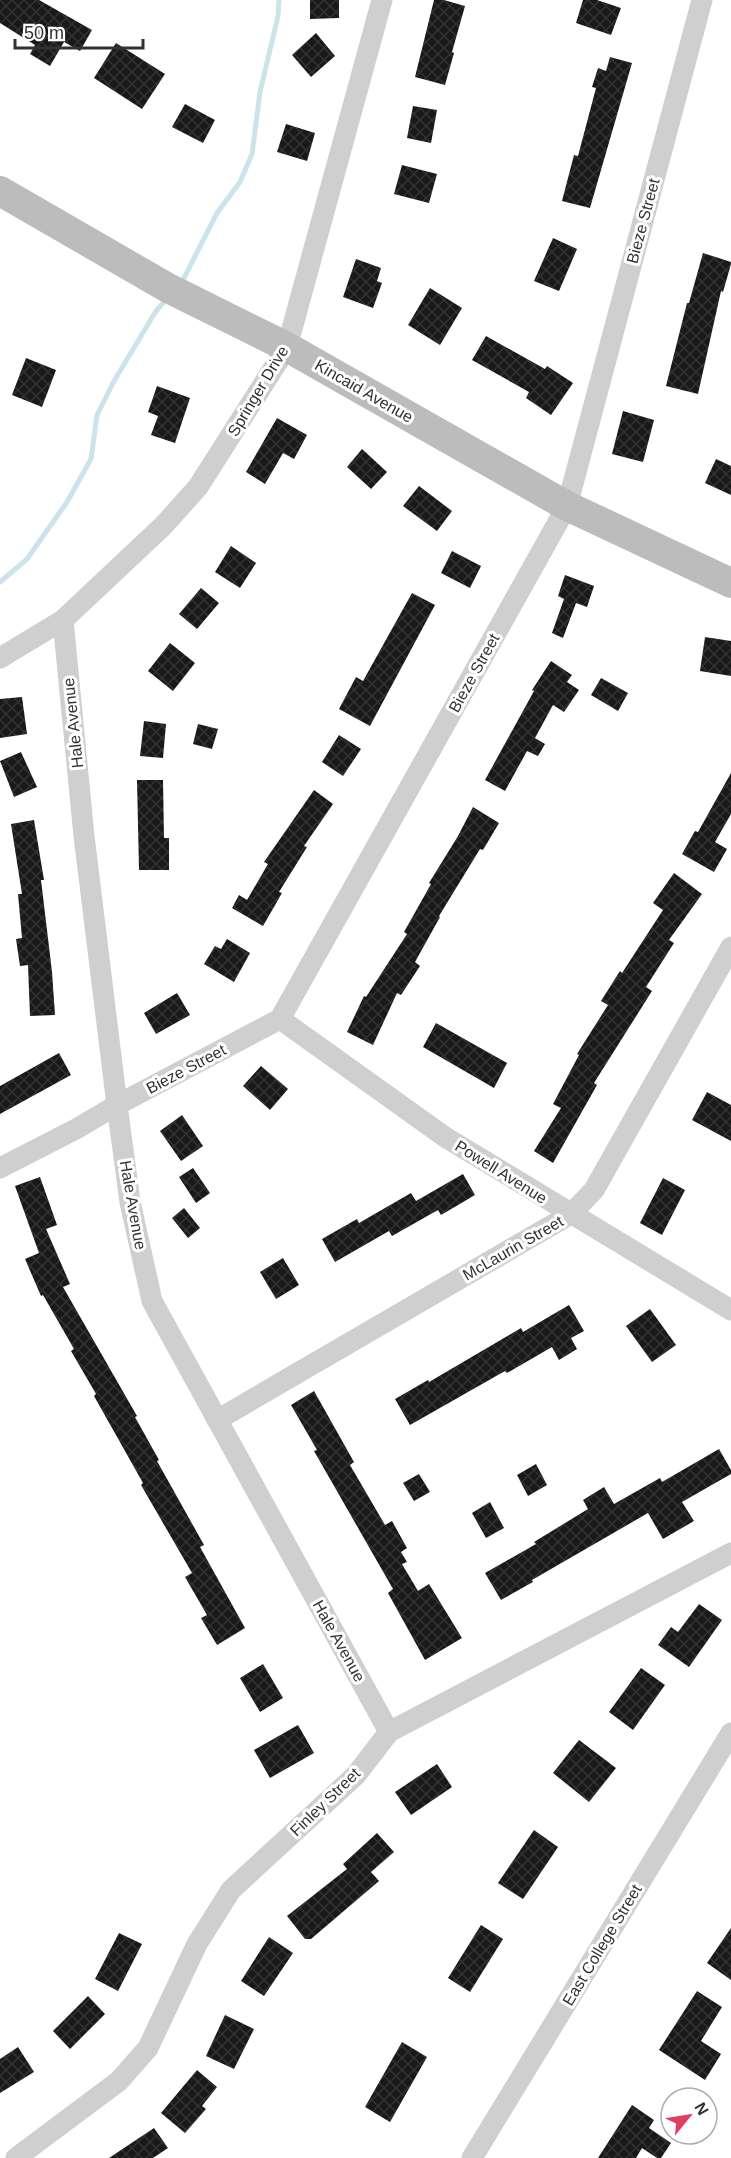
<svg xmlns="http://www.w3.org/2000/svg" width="731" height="2158" viewBox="0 0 731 2158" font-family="Arial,sans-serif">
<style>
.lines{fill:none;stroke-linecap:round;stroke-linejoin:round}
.stream{stroke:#cbe3ea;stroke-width:5}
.building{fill:url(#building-cross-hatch)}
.street{stroke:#cfcfcf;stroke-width:21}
.secondary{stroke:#bcbcbc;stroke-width:30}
.labels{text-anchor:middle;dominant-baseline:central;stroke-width:6;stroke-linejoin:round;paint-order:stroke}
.street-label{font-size:16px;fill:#323232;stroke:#fff}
</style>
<defs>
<pattern id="building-cross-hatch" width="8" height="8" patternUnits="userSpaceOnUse" patternTransform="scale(1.5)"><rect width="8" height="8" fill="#191919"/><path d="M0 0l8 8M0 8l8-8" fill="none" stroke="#323232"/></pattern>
</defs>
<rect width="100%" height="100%" fill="#fff"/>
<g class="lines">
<g class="stream">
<polyline points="183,280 217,213 240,182 252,154 260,92 278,16 279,0"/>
<polyline points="0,582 27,559 67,502 91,459 97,415 114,381 156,311 164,302"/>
</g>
</g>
<g class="building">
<polygon points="0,0 39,0 92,30 80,51 64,42 50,66 30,54 35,45 0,23"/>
<polygon points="310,0 339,0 339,18 310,19"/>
<polygon points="434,0 444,0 465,6 452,52 454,53 445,85 415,77"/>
<polygon points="583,0 597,0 621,8 611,35 576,23"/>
<polygon points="316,33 335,56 311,77 292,55"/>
<polygon points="116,43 165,74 142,109 94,78"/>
<polygon points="610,57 632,63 590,208 562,201 574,155 578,156 596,88 592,87 598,68 606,71"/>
<polygon points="185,104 215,120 203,143 172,127"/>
<polygon points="413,106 437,110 431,143 407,138"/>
<polygon points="286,124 315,133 307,161 277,152"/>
<polygon points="402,165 437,174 429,203 394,194"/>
<polygon points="553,238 577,249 559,291 534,281"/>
<polygon points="703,253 731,262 731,264 723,292 721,291 698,394 666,386 687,303 689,303"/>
<polygon points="356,259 381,268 377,281 382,283 373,308 343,297"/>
<polygon points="430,288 462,308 440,345 408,325"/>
<polygon points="486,336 545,369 547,366 573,383 551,415 526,398 529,392 472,360"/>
<polygon points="26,358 56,370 42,407 12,395"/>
<polygon points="157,386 190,398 175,443 151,435 158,416 148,412"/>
<polygon points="623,411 654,420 643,462 612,454"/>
<polygon points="277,418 307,435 294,459 283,453 265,484 246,472"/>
<polygon points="362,449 387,472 371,489 347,467"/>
<polygon points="716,459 731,466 731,495 705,483"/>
<polygon points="419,486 452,511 437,531 403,506"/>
<polygon points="231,546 256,563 240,588 215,572"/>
<polygon points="452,551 481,566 470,588 441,573"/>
<polygon points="565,575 594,586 587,607 576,603 563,638 552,633 564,599 558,596"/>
<polygon points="201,588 219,603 197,629 179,614"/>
<polygon points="412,593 435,605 370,726 339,709 356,677 363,681"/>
<polygon points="705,637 731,641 731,676 700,671"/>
<polygon points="170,643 195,663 173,691 148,671"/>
<polygon points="551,661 572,675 567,682 579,690 564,712 553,705 535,738 545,744 538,756 527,751 505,791 485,780 534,691 532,690"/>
<polygon points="601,678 628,693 618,711 591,695"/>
<polygon points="22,697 27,734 0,738 0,699"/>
<polygon points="144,721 166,724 163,758 140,756"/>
<polygon points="198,724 218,729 212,749 193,744"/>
<polygon points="339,735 361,749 343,776 322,762"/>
<polygon points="21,752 37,787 14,797 0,761"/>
<polygon points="731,773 731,814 715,842 727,849 714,872 682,854 695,831 698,832"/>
<polygon points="137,780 163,780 164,838 169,838 169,870 139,870"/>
<polygon points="314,790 333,804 304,846 307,847 279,892 282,893 263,926 232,908 239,895 247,900 268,864 264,862"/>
<polygon points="473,807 499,823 483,850 480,849 439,916 440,917 415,962 420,966 401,995 397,993 373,1045 347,1032 364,996 366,997 407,934 404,932 431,884 429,883 458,836"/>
<polygon points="34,820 44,880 41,880 52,972 55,1015 30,1016 28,965 20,966 16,939 22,938 18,894 22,894 11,824"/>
<polygon points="674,873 702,894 669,940 674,943 646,987 652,991 594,1083 597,1085 553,1163 534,1151 561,1108 553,1104 579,1055 577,1054 608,1005 601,1001 620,971 622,973 663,910 653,903"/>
<polygon points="227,939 250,953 234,982 204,964 215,946 221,949"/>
<polygon points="177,993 190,1015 156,1034 144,1013"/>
<polygon points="436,1023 507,1063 494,1088 423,1047"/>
<polygon points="59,1053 71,1075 0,1114 0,1086"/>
<polygon points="261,1066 288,1089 270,1110 243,1086"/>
<polygon points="707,1092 731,1105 731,1141 692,1120"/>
<polygon points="182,1115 203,1146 181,1161 160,1131"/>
<polygon points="193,1168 210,1193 196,1203 179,1177"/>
<polygon points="463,1174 475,1195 441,1215 438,1210 392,1236 389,1231 335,1262 322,1239 357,1219 359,1223 411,1193 416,1201"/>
<polygon points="40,1177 57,1225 46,1229 70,1284 63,1287 137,1416 135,1417 159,1460 157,1461 204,1545 200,1547 245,1628 217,1645 201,1618 207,1615 185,1577 192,1573 141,1485 143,1483 94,1396 96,1394 71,1351 74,1349 43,1295 41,1296 25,1259 39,1253 15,1186"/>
<polygon points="663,1178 685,1190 662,1235 640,1223"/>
<polygon points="184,1208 200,1228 188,1238 172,1218"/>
<polygon points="283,1258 299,1285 276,1299 260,1272"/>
<polygon points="569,1305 584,1331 571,1338 577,1349 559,1360 552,1347 507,1373 505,1371 410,1425 395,1399 428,1380 429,1382 521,1328 523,1332"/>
<polygon points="650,1309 676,1345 652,1362 626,1326"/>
<polygon points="314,1391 354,1462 350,1465 385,1525 392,1521 407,1548 401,1552 407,1562 402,1564 418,1591 429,1584 462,1638 425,1660 388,1593 393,1589 314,1451 317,1450 291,1405"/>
<polygon points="719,1449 731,1470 731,1474 682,1502 694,1521 663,1539 648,1513 532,1580 533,1582 501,1600 485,1573 536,1544 534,1542 588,1509 583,1500 604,1487 614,1504 660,1478 662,1482"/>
<polygon points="536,1464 547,1485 528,1496 517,1475"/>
<polygon points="419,1474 430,1492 414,1501 403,1483"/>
<polygon points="490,1502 504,1528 486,1538 472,1513"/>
<polygon points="699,1604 722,1620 689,1667 658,1645 671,1627 678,1632"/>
<polygon points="263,1664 283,1698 260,1712 240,1678"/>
<polygon points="641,1668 665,1685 633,1730 609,1712"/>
<polygon points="298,1725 314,1753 270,1778 254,1750"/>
<polygon points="579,1740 616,1768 589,1802 553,1773"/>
<polygon points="437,1764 452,1787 411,1815 395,1792"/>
<polygon points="534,1830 558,1847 523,1899 498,1883"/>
<polygon points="377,1833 394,1852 371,1872 379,1881 311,1939 305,1939 287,1916 347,1869 343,1864"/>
<polygon points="481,1925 503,1939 470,1992 448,1978"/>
<polygon points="731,1928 731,1980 707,1963"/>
<polygon points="119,1933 142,1944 118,1991 95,1979"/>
<polygon points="269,1937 293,1953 264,1996 241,1981"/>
<polygon points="697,1991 722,2007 701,2041 721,2054 705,2080 659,2050"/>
<polygon points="88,1996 105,2014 70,2049 53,2031"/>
<polygon points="225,2015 254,2029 234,2069 206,2056"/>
<polygon points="402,2042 427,2057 390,2122 365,2107"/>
<polygon points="18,2047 34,2072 0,2093 0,2059"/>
<polygon points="197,2070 217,2087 202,2106 206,2109 185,2133 161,2113"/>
<polygon points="632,2105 654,2120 649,2128 671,2143 661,2158 657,2158 642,2148 636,2158 598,2158"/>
<polygon points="154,2128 168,2148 153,2158 109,2158"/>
</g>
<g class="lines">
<g class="street">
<polyline points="63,620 84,836 117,1105 130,1202 152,1301 389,1732"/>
<polyline points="0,658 63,620 164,525 198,487 287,347 382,0"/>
<polyline points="280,1019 445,1137 731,1310"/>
<polyline points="0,1168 76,1129 117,1105 280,1019 567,506 702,0"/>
<polyline points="217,1420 571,1214 594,1190 731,947"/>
<polyline points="16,2158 119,2081 148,2048 197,1944 231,1890 356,1775 389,1732 731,1553"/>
<polyline points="472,2158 731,1733"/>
</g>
<polyline class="secondary" points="0,191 168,288 287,347 567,506 731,583"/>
</g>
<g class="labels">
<g class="street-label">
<text transform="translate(643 221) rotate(-75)">Bieze Street</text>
<text transform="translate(258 391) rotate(-59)">Springer Drive</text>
<text transform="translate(364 391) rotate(30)">Kincaid Avenue</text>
<text transform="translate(474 673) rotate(-61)">Bieze Street</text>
<text transform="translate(73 723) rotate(-96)">Hale Avenue</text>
<text transform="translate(186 1069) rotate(-28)">Bieze Street</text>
<text transform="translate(501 1172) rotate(32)">Powell Avenue</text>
<text transform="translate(133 1205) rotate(80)">Hale Avenue</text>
<text transform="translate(513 1248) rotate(-30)">McLaurin Street</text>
<text transform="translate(339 1641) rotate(61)">Hale Avenue</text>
<text transform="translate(325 1802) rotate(-44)">Finley Street</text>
<text transform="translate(602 1945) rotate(-59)">East College Street</text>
</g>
</g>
<g transform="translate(689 2116) rotate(60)"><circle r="28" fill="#ffffff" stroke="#adadad" stroke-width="1.5"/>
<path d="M0-4.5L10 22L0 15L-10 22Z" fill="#df3d63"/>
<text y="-9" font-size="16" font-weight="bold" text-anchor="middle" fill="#323232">N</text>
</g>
<path d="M15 39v9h128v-9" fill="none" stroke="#323232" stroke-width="3"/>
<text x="24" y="39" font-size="18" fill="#323232" stroke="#ffffff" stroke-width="4.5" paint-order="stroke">50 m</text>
</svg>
